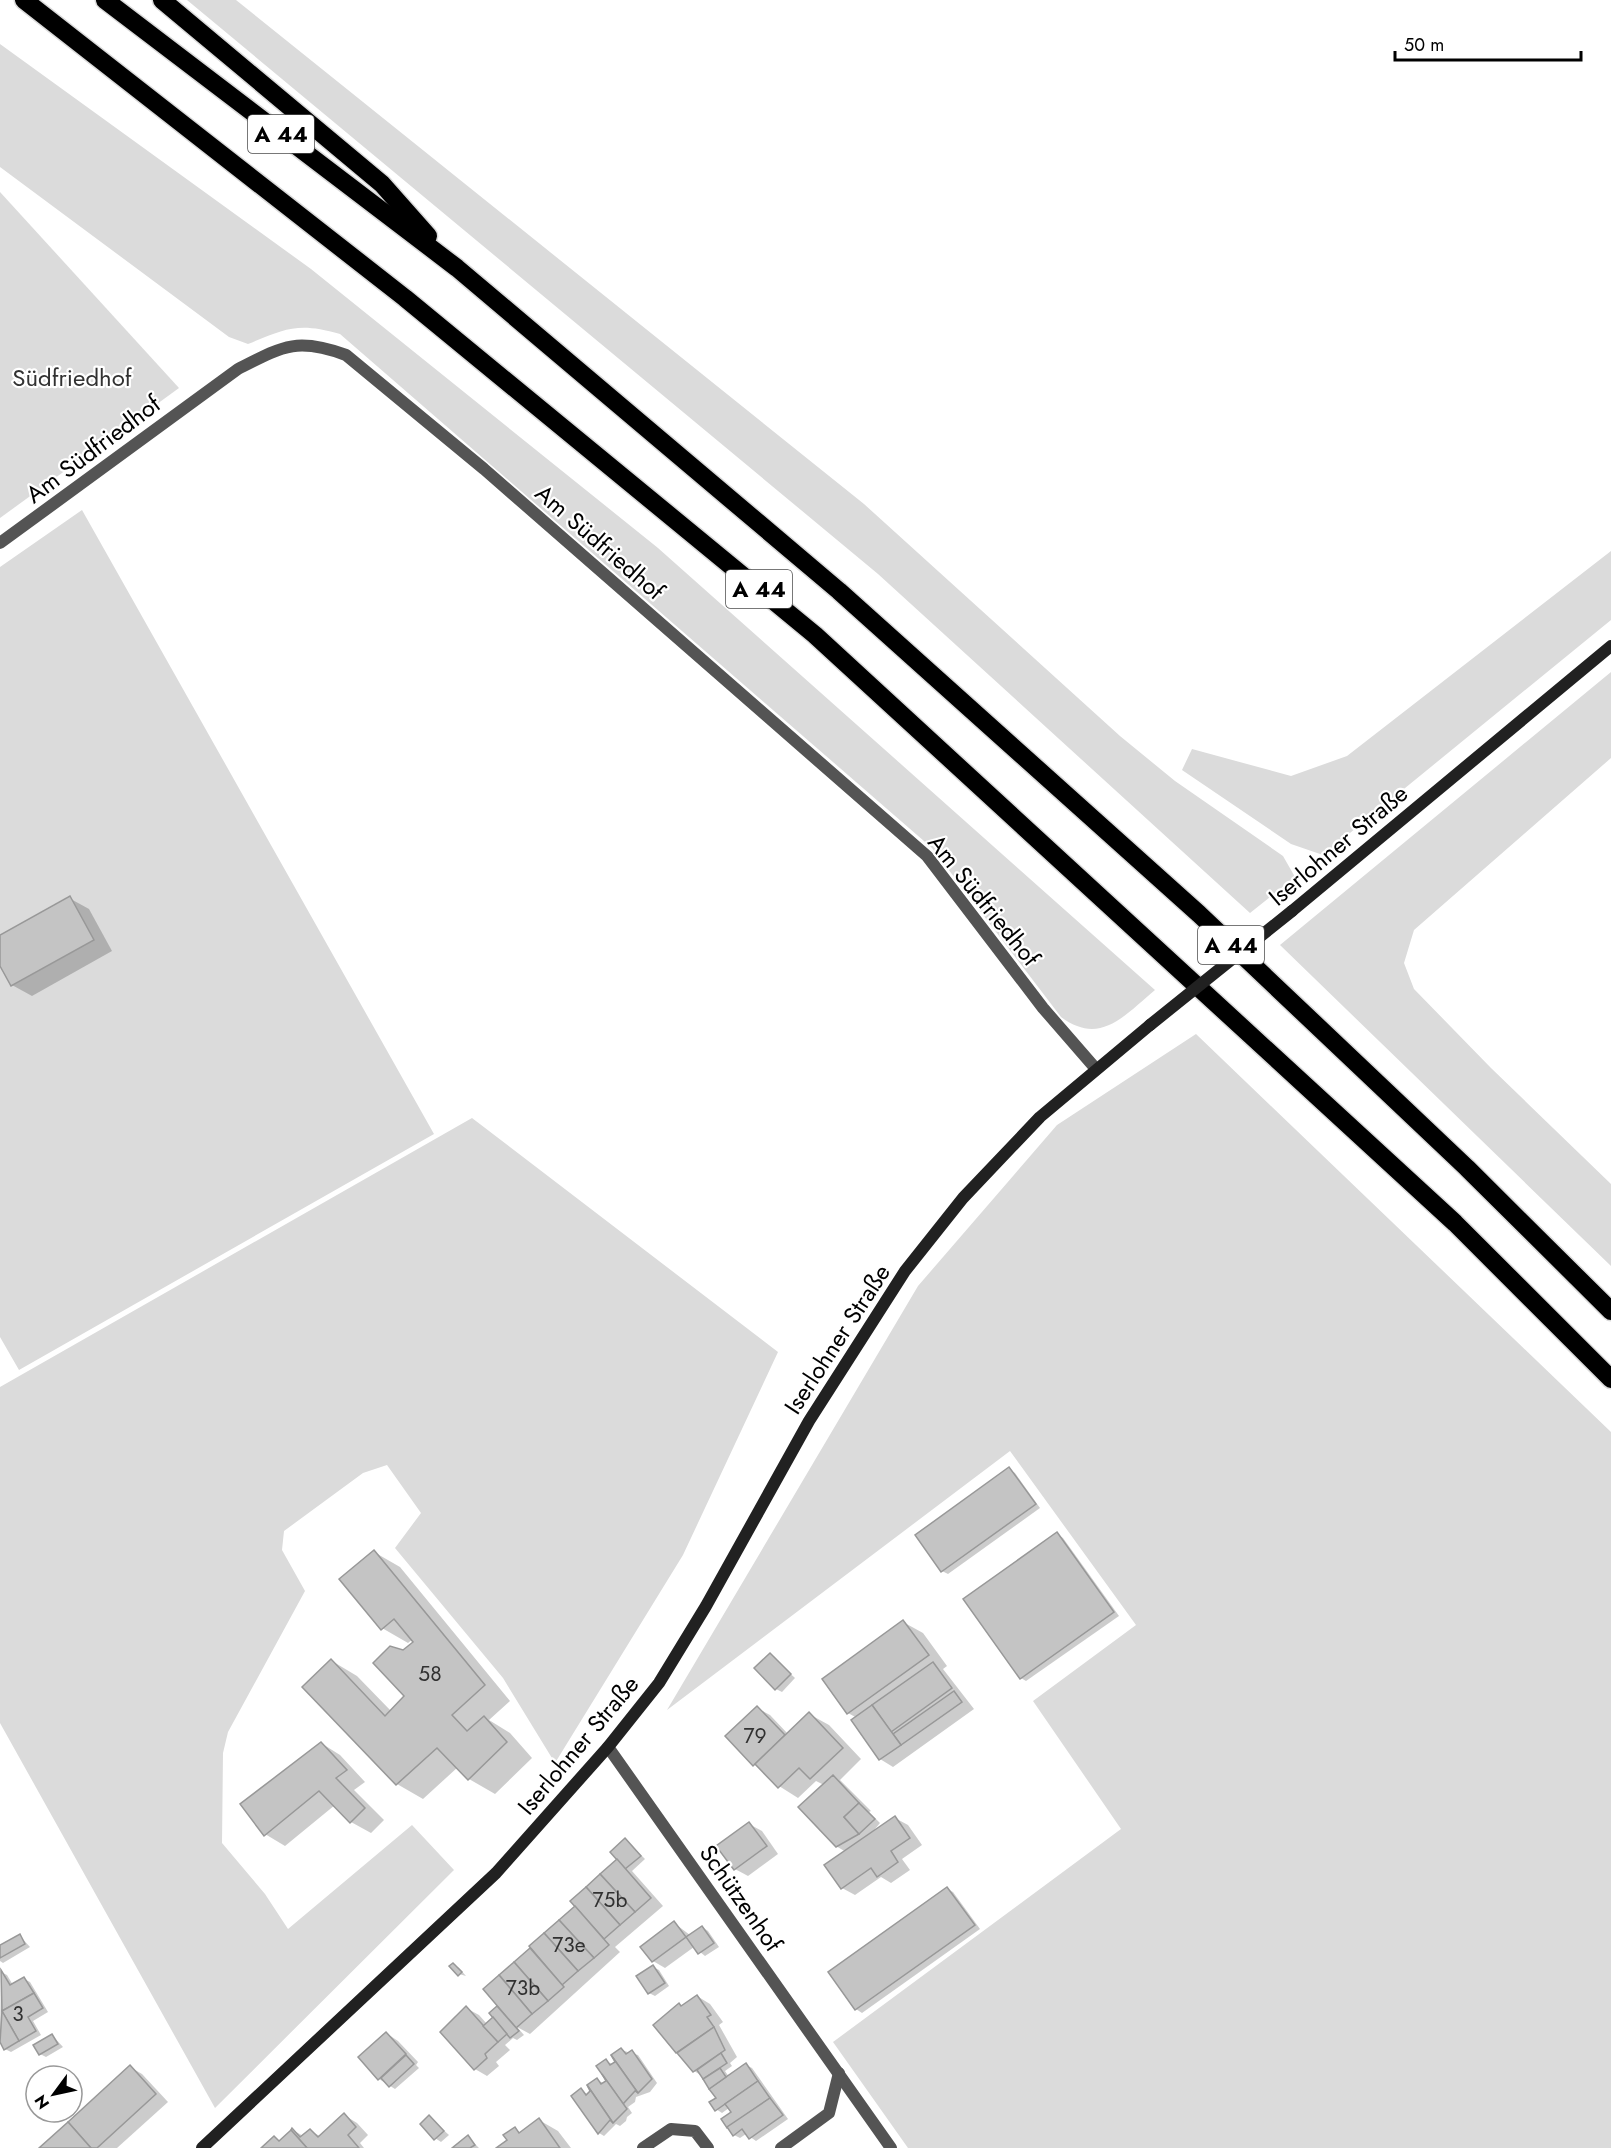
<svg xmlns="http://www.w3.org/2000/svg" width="1611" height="2148" viewBox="0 0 1611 2148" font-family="Jost,sans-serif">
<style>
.green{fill:#dbdbdb}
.shadow{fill:#0003}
.building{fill:#c4c4c4;stroke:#989898;stroke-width:1.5}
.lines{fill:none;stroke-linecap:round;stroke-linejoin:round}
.motorway-casing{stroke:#dbdbdb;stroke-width:21}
.minor{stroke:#545454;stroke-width:12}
.secondary{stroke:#212121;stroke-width:12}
.motorway{stroke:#000;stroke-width:18}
.secondary-bridge{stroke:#212121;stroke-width:12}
.labels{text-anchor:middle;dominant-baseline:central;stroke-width:4.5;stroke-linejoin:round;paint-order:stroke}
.number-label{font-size:21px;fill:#313131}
.shield{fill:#fff;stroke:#4c4c4c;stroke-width:1.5}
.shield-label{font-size:22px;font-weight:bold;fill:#000}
.park-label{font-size:24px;fill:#323232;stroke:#fff}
.street-label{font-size:24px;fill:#000;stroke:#fff}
</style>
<rect width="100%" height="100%" fill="#fff"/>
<g class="green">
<polygon points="187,0 236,0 864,504 1120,736 1175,781 1283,856 1295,877 1250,913 878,574"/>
<path d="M 0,44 L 311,269 L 658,548 L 1155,990 C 1124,1016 1100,1046 1061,1017 L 932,848 L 340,334 C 299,322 286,328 248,344 L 229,337 L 0,167 Z"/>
<polygon points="0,192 179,388 0,518"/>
<polygon points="82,510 434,1134 19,1370 0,1337 0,966 12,986 94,940 69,896 0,935 0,567"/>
<polygon points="1611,551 1611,620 1323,855 1291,844 1182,770 1192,749 1291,776 1347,756"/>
<polygon points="1611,672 1611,758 1414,930 1404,963 1414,989 1491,1068 1611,1184 1611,1266 1280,945"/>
<polygon points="1196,1034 1611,1432 1611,2148 908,2148 833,2042 1121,1829 1033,1701 1136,1625 1010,1451 667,1710 918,1286 1057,1125"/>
<polygon points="472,1118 778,1352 683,1555 555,1763 503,1678 395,1548 421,1513 387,1465 363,1473 284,1531 282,1550 305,1591 228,1732 223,1753 222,1843 265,1894 288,1929 412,1825 454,1870 215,2108 0,1723 0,1387"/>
</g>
<g class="shadow">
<polygon points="69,898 89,909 112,951 32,996 12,985 0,963 0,937"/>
<polygon points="1009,1469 1015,1473 1040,1508 948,1574 942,1571"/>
<polygon points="1057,1534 1063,1538 1119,1616 1026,1681 1021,1678"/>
<polygon points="374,1552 400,1567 510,1701 489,1720 510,1733 532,1758 495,1794 469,1779 458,1767 423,1799 397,1784 332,1661 357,1676 391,1711 406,1696 404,1652 415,1642 413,1639 408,1643 382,1628"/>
<polygon points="903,1622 923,1633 947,1666 943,1669 974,1709 893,1767 880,1759 853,1721 857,1718 848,1713"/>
<polygon points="770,1655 795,1678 782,1692 776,1689"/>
<polygon points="757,1708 770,1715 788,1734 809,1714 829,1725 861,1759 840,1780 871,1811 869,1812 880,1823 870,1835 895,1818 908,1825 922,1845 902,1859 910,1870 891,1883 881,1877 855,1895 842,1888 846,1852 836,1846 824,1785 816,1781 798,1798 779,1786 754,1764"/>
<polygon points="321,1743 340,1755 365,1782 354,1790 384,1820 371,1833 351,1822 335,1805 285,1846 265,1834"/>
<polygon points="749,1824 762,1831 778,1854 748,1876 735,1869"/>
<polygon points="626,1840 645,1859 632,1871 663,1906 615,1947 620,1952 530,2034 517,2027 524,2035 517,2040 513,2038 505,2045 510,2050 496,2062 499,2066 487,2076 475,2069 466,2008 479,2015 487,2024 495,2017 497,2008 503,2011 485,1989 577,1906 619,1860"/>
<polygon points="947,1889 953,1892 980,1929 862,2013 856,2009"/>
<polygon points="674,1923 690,1935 702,1927 708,1931 719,1947 705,1956 694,1947 665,1968 653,1961"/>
<polygon points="20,1936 30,1947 3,1963 0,1961 0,1947"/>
<polygon points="453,1965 459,1968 466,1976 459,1974"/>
<polygon points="653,1967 659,1970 669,1986 655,1996 649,1993"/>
<polygon points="1,1972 7,1975 13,1985 24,1979 30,1982 48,2012 33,2021 41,2035 11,2052 5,2049 0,2039"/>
<polygon points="697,1996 710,2004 723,2022 719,2025 737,2057 730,2063 732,2066 725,2071 729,2077 746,2065 752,2068 788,2119 756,2141 746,2134 740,2138 734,2135 733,2113 729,2108 722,2113 716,2109 718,2098 704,2077 694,2071 668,2044 655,2025"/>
<polygon points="386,2033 398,2041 418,2062 416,2065 419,2068 395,2089 379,2079 360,2057"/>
<polygon points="52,2035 63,2047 46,2057 40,2054"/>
<polygon points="621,2050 638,2055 657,2083 650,2092 636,2097 635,2102 628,2107 632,2113 627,2117 626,2121 620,2126 616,2124 604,2136 599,2133 581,2090 588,2095 597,2080 603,2083 608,2081 606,2061 612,2064 617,2062"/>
<polygon points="130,2067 142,2074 168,2102 117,2148 41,2148"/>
<polygon points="344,2115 357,2123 368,2135 360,2143 364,2148 264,2148 275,2138 280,2141 293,2130 303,2136 310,2131 320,2136"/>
<polygon points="429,2117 449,2135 441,2142 435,2138"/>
<polygon points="539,2120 558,2131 571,2148 499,2148 509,2141 515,2129 521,2133"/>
<polygon points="468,2137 479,2148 454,2148"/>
</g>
<g class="building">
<polygon points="70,896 94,940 11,986 0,966 0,935"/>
<polygon points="1009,1467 1036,1504 941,1572 915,1535"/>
<polygon points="1057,1532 1114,1612 1020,1679 963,1599"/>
<polygon points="374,1550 485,1685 452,1715 467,1731 484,1716 507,1742 468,1780 437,1748 396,1785 302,1687 331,1659 385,1716 404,1696 373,1663 390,1646 403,1650 413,1642 394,1619 381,1630 339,1579"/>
<polygon points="903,1620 929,1655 847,1714 822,1679"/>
<polygon points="770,1653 791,1674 775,1690 754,1668"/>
<polygon points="933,1662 952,1688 891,1732 872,1705"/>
<polygon points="954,1691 962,1702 901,1745 893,1734"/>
<polygon points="872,1705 901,1745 879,1760 851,1720"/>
<polygon points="757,1706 785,1735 753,1766 725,1736"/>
<polygon points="809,1712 843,1748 810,1779 799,1768 778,1788 755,1764"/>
<polygon points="321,1742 347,1770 336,1778 365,1808 350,1823 319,1791 264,1836 240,1804"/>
<polygon points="833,1775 859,1803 844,1817 859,1834 836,1847 798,1807"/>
<polygon points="859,1803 875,1819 859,1834 844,1817"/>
<polygon points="895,1816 910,1838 891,1851 898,1862 877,1877 871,1868 841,1889 824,1865"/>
<polygon points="749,1822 767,1846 734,1870 716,1846"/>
<polygon points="625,1838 641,1856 625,1869 610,1852"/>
<polygon points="617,1859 651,1898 635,1912 600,1874"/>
<polygon points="600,1874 635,1912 620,1925 586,1887"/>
<polygon points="586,1887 620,1925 604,1939 570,1901"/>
<polygon points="947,1887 975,1925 855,2010 828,1972"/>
<polygon points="575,1906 609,1945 594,1958 559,1920"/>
<polygon points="559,1920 594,1958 578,1971 544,1933"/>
<polygon points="674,1921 686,1937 652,1962 640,1947"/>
<polygon points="702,1926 714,1943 698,1954 686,1937"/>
<polygon points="544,1933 578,1971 562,1985 529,1946"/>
<polygon points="20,1934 25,1944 0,1958 0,1945"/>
<polygon points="530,1948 564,1987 548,2001 514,1962"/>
<polygon points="514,1962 548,2001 532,2014 499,1975"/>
<polygon points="453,1963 462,1972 458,1976 449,1966"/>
<polygon points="653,1965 665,1983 648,1994 636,1976"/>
<polygon points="1,1970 10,1985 24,1977 34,1993 2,2011"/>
<polygon points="499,1975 532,2014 516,2028 483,1989"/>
<polygon points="34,1993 43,2008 28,2017 36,2031 19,2041 2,2011"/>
<polygon points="697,1995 711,2015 707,2017 714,2027 676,2053 653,2025 679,2003 681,2006"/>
<polygon points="466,2006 498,2042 485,2054 487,2058 474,2070 440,2032"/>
<polygon points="497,2006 519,2031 510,2038 489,2013"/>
<polygon points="2,2011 19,2041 4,2050 0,2042"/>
<polygon points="493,2017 507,2034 498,2042 483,2026"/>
<polygon points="714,2027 725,2050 693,2072 677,2053"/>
<polygon points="386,2032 406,2054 378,2080 358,2057"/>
<polygon points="52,2034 58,2044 39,2055 33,2045"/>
<polygon points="621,2048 626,2054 632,2050 652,2079 638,2093 611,2055"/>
<polygon points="721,2053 727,2063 703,2079 697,2070"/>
<polygon points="406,2055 414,2064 389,2087 381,2078"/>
<polygon points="611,2055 638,2093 635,2091 623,2104 596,2066 606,2059 610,2065 615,2062"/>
<polygon points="746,2063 758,2081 715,2111 709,2102 716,2098 709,2089"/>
<polygon points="130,2065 156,2094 97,2148 91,2148 68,2122"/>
<polygon points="720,2068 726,2077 709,2089 703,2079"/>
<polygon points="602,2074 627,2109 613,2123 587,2085 597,2078 601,2084 606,2081"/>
<polygon points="758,2081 770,2098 727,2128 721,2119 731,2112 725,2104"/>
<polygon points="587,2085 613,2123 610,2120 598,2134 571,2096 581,2088 586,2095 590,2091"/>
<polygon points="770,2098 783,2115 749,2139 742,2129 733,2136 727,2127"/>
<polygon points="344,2113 356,2127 348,2135 359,2148 307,2148 291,2130 292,2128 300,2137 310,2129 318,2137"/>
<polygon points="429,2115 444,2131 434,2140 420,2124"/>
<polygon points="539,2118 560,2148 496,2148 507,2140 503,2135 515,2127 519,2133"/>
<polygon points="68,2122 91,2148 39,2148"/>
<polygon points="291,2130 307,2148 261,2148 274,2136 279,2141"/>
<polygon points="468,2135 475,2145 470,2148 452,2148"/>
</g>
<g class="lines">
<g class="motorway-casing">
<g id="motorway">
<polyline points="24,0 405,298 815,635 1455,1223 1611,1379"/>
<polyline points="105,0 457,268 839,591 1199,914 1467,1168 1611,1311"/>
<polyline points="162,0 382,184 428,236"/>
</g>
</g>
<g class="minor">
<path d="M 0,543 L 238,369 C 283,346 297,337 346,355 L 484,469 L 927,856 L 1043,1008 L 1096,1069"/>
<polyline points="608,1747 891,2148"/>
<polyline points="643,2148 671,2129 695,2131 708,2148"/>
<polyline points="781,2148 829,2113 839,2073"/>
</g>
<g class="secondary">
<polyline points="1292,911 1611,646"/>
<polyline points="202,2148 496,1873 608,1747 659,1683 706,1606 809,1421 905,1271 963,1198 1040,1117 1150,1025"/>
</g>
<use href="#motorway" class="motorway"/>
<polyline class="secondary-bridge" points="1150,1025 1292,911"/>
</g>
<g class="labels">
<g class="number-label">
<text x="430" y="1674">58</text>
<text x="755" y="1736">79</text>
<text x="610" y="1900">75b</text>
<text x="569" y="1945">73e</text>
<text x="523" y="1988">73b</text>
<text x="18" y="2014">3</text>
</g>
<g class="shield">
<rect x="248" y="115" width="66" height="38" rx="4.5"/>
<rect x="726" y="570" width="66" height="38" rx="4.5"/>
<rect x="1198" y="926" width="66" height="38" rx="4.5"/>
</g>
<g class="shield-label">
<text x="281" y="134">A 44</text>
<text x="759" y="589">A 44</text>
<text x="1231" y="945">A 44</text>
</g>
<g class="park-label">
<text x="72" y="377">Südfriedhof</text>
</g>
<g class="street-label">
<text transform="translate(93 449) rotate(-37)">Am Südfriedhof</text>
<text transform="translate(600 542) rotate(41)">Am Südfriedhof</text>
<text transform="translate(1338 845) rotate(-40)">Iserlohner Straße</text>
<text transform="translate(984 900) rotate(51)">Am Südfriedhof</text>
<text transform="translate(837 1339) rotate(-57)">Iserlohner Straße</text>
<text transform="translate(578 1745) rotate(-50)">Iserlohner Straße</text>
<text transform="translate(741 1898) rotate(55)">Schützenhof</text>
</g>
</g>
<g transform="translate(54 2094) rotate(237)"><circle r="28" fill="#ffffff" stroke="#999999" stroke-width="1.5"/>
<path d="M0-4.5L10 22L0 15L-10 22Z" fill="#000000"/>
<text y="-9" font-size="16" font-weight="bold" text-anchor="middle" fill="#000000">N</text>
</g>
<path d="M1395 51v9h186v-9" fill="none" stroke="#000000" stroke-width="3"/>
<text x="1404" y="51" font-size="18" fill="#000000" stroke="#ffffff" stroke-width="4.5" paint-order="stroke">50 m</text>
</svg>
